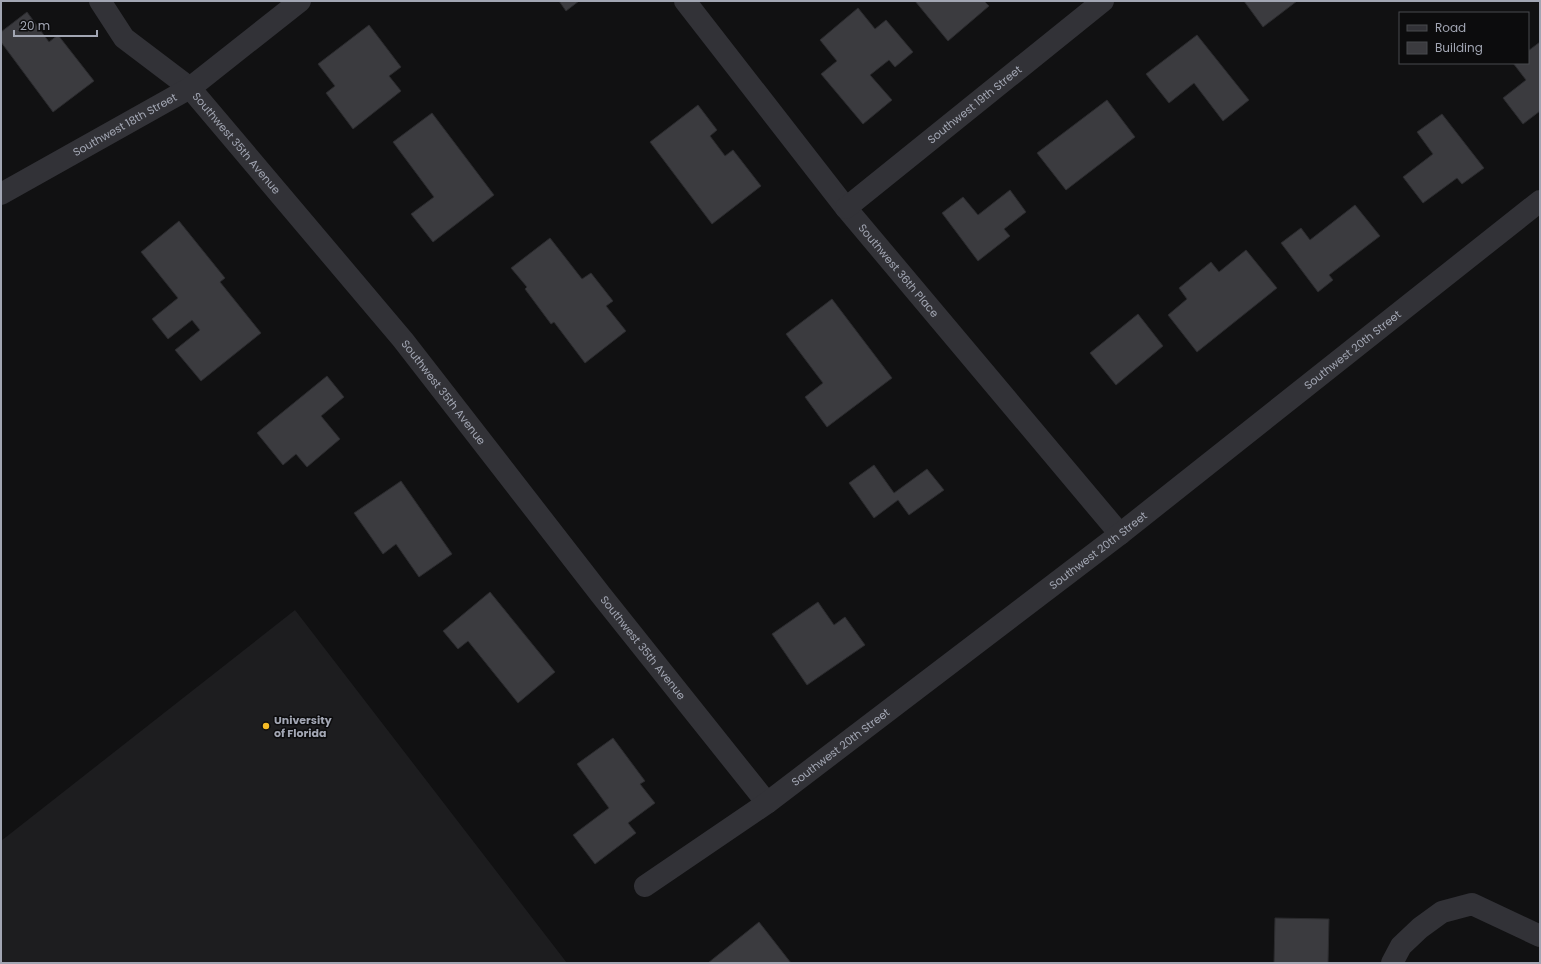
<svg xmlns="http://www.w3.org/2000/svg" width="1541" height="964" viewBox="0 0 1541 964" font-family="Poppins,sans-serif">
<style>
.built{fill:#1d1d1f}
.building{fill:#3b3b3f;stroke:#2b2b2e}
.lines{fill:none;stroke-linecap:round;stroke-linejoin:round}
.minor{stroke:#323237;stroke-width:22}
.poi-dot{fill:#f5bb26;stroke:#0c0c0d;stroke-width:1.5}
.labels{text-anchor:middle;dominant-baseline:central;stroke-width:3;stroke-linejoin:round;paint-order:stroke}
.street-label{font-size:11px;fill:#a2a6b3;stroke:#0c0c0d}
.poi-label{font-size:11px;font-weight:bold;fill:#a2a6b3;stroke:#0c0c0d;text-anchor:start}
</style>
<rect width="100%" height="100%" fill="#111112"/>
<polygon class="built" points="295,610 567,963 1,963 1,841"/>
<g class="building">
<polygon points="559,1 579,1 566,11"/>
<polygon points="915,1 984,1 989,6 948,41"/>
<polygon points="1244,1 1297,1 1263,27"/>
<polygon points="858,8 875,29 886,20 913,52 895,67 889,60 870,75 892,100 863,124 821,74 837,61 820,40"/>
<polygon points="27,12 49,42 58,35 94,81 53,112 1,42 1,32"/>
<polygon points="369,25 401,67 389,76 401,91 353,129 326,93 335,86 318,64"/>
<polygon points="1197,35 1249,100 1223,121 1194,83 1169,103 1146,74"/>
<polygon points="1540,42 1540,111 1523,124 1503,98 1526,80 1513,63 1528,63 1528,51"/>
<polygon points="1107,100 1135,137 1066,190 1037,153"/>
<polygon points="698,105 717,130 710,136 725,156 733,150 761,186 712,224 650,142"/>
<polygon points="432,113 494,195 433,242 411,214 434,197 393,142"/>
<polygon points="1442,114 1484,168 1462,184 1457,178 1423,203 1403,177 1433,154 1417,132"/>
<polygon points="1010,190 1026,212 1004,229 1010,236 978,261 942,213 963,197 978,215"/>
<polygon points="1355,205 1380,236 1329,275 1333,280 1318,292 1281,243 1301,228 1310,240"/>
<polygon points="179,221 225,278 220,282 261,333 201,381 175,350 200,330 192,320 168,339 152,319 178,298 141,252"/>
<polygon points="550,238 582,279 591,273 613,301 606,306 626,331 585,363 554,322 551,324 525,289 527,287 511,268"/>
<polygon points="1246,250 1277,288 1197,352 1168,315 1187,299 1179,288 1211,262 1219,272"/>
<polygon points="832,299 892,378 827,427 805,397 823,383 786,334"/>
<polygon points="1138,314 1163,346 1116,385 1090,353"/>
<polygon points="327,376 344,397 321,416 340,439 307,467 296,454 283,465 257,433"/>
<polygon points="874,465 894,493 927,469 944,490 909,515 898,500 874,518 849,483"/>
<polygon points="401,481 452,554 419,577 396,544 383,554 354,513"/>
<polygon points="490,592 555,672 518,703 468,641 458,649 443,631"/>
<polygon points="818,602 834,625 845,617 865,645 807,685 772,634"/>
<polygon points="613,738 645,781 640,784 655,803 628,823 636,833 595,864 573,835 609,808 577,764"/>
<polygon points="1275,918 1329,919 1328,963 1274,963"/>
<polygon points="759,922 791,963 708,963"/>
</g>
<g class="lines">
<g class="minor">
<path id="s1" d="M 100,1 L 124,38 L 190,88 L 403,340 L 601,595 L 767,803"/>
<path id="s2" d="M 685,1 L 846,208 L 1120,534"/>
<path id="s3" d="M 1,194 L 190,88 L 300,1"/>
<path id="s4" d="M 846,208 L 1103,1"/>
<path id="s5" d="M 645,886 L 767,803 L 1120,534 L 1540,201"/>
<polyline points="1392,963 1401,946 1420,928 1442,912 1472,904 1540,936"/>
</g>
</g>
<circle class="poi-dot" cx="266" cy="726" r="4"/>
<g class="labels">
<g class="street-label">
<text stroke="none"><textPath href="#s4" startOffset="165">Southwest 19th Street</textPath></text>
<text stroke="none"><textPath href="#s3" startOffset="142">Southwest 18th Street</textPath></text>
<text stroke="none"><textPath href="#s1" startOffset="199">Southwest 35th Avenue</textPath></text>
<text stroke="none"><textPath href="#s2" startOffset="344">Southwest 36th Place</textPath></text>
<text stroke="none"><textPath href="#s5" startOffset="888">Southwest 20th Street</textPath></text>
<text stroke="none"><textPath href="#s1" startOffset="523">Southwest 35th Avenue</textPath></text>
<text stroke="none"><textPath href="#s5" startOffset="564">Southwest 20th Street</textPath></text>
<text stroke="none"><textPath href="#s1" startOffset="847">Southwest 35th Avenue</textPath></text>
<text stroke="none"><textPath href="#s5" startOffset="240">Southwest 20th Street</textPath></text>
</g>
<g class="poi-label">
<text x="274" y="720">University<tspan x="274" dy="13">of Florida</tspan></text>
</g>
</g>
<rect width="1541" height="964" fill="none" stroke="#a2a6b3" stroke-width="4"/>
<rect x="1399" y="12" width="130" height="52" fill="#0c0c0d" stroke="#484a4f"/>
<rect x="1407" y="25" width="20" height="6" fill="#323237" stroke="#484a4f"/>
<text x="1435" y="32" font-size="12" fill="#a2a6b3">Road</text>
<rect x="1407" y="42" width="20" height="12" fill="#3b3b3f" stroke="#484a4f"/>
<text x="1435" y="52" font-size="12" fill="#a2a6b3">Building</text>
<path d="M14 30v6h83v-6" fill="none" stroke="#a2a6b3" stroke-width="2"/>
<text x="20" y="30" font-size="12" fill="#a2a6b3" stroke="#0c0c0d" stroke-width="3" paint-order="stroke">20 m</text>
</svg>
